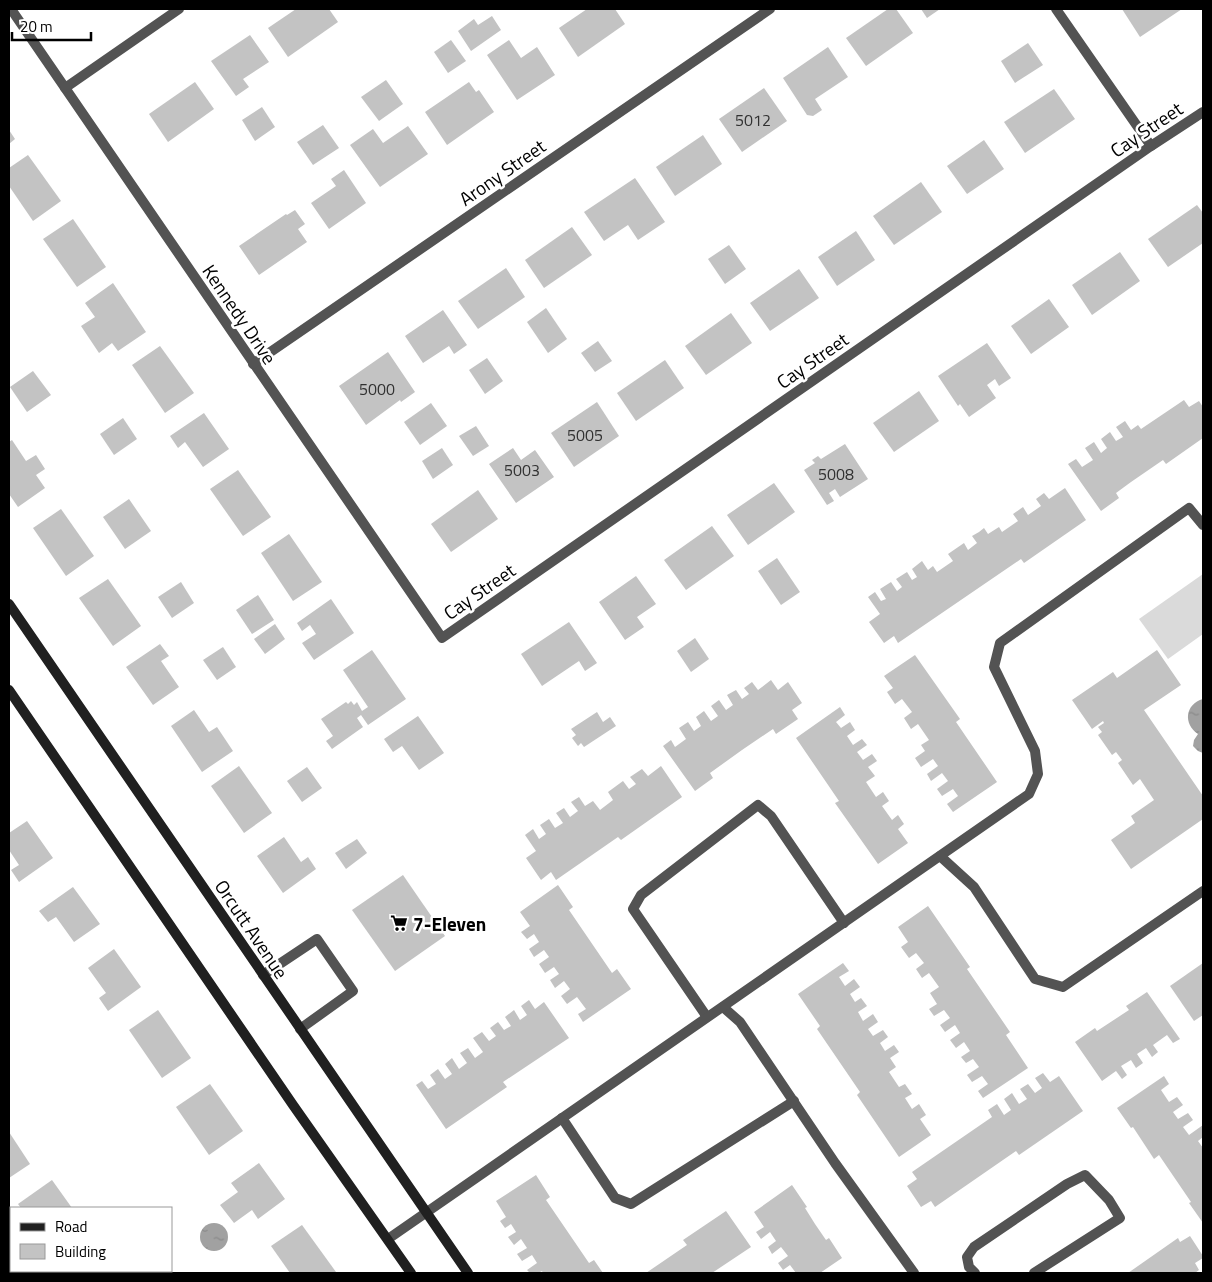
<svg xmlns="http://www.w3.org/2000/svg" width="1212" height="1282" viewBox="0 0 1212 1282" font-family="'Titillium Web',sans-serif">
<style>
.green{fill:#dadada}
.water{fill:url(#water-ripples)}
.building{fill:#c3c3c3}
.lines{fill:none;stroke-linecap:round;stroke-linejoin:round}
.lane{stroke:#535353;stroke-width:10}
.street{stroke:#535353;stroke-width:10}
.secondary{stroke:#202020;stroke-width:10}
.labels{text-anchor:middle;dominant-baseline:central;stroke-width:5;stroke-linejoin:round;paint-order:stroke}
.number-label{font-size:16px;fill:#313131}
.street-label{font-size:19px;fill:#000;stroke:#fff}
.poi-label{font-size:19px;font-weight:bold;fill:#000;stroke:#fff;text-anchor:start}
</style>
<defs>
<pattern id="water-ripples" width="26" height="14" patternUnits="userSpaceOnUse" patternTransform="scale(1.25)"><rect width="26" height="14" fill="#a1a1a1"/><path d="M2 4q2-2 4 0t4 0M15 11q2-2 4 0t4 0" fill="none" stroke="#898989"/></pattern>
</defs>
<rect width="100%" height="100%" fill="#fff"/>
<polygon class="green" points="1203,574 1203,634 1168,659 1139,619"/>
<g class="water">
<path d="M 1203,699 L 1203,753 L 1198,751 L 1193,746 L 1194,740 L 1198,734 C 1183,724 1185,704 1203,699 Z"/>
<circle cx="214" cy="1237" r="14"/>
</g>
<g class="building">
<polygon points="296,9 329,9 338,22 288,57 268,28"/>
<polygon points="587,9 615,9 625,24 578,57 559,28"/>
<polygon points="888,9 896,9 913,33 866,66 846,38"/>
<polygon points="921,9 940,9 927,18"/>
<polygon points="1122,9 1182,9 1140,37"/>
<polygon points="492,16 501,30 471,51 458,31 474,19 478,25"/>
<polygon points="250,35 269,62 243,79 249,87 236,96 211,61"/>
<polygon points="451,40 466,61 448,73 434,52"/>
<polygon points="509,40 521,58 537,47 555,75 517,100 487,55"/>
<polygon points="1028,43 1043,65 1015,83 1001,61"/>
<polygon points="828,47 848,77 815,99 822,110 813,116 807,115 783,78"/>
<polygon points="386,80 403,104 379,121 361,97"/>
<polygon points="195,82 214,109 168,142 149,114"/>
<polygon points="469,82 476,92 479,90 494,112 447,145 425,112"/>
<polygon points="764,88 787,121 742,152 719,119"/>
<polygon points="1054,89 1075,119 1025,153 1004,122"/>
<polygon points="262,107 275,127 255,141 242,120"/>
<polygon points="323,125 339,148 313,165 297,142"/>
<polygon points="408,126 428,154 380,187 350,145 373,129 383,143"/>
<polygon points="9,130 15,139 9,144"/>
<polygon points="703,135 722,164 675,196 656,167"/>
<polygon points="984,140 1004,169 967,194 947,166"/>
<polygon points="28,155 61,201 33,221 9,186 9,168"/>
<polygon points="344,170 366,203 329,229 311,203 336,186 331,179"/>
<polygon points="635,178 665,222 638,240 628,225 604,241 584,212"/>
<polygon points="921,182 942,212 894,245 873,216"/>
<polygon points="1197,205 1203,213 1203,243 1168,267 1148,239"/>
<polygon points="295,210 305,224 298,229 307,242 259,275 239,246 286,214 287,215"/>
<polygon points="73,219 106,267 77,287 43,239"/>
<polygon points="572,227 592,255 544,288 525,260"/>
<polygon points="856,231 875,260 837,286 818,257"/>
<polygon points="729,245 746,269 725,284 708,259"/>
<polygon points="1120,252 1140,281 1092,315 1072,285"/>
<polygon points="506,268 525,297 478,329 458,301"/>
<polygon points="799,269 819,298 770,331 750,303"/>
<polygon points="113,283 146,332 118,351 112,343 99,353 81,326 95,317 85,303"/>
<polygon points="1049,299 1069,327 1031,354 1011,326"/>
<polygon points="546,308 567,339 548,353 527,322"/>
<polygon points="443,310 467,345 454,354 449,346 423,363 405,336"/>
<polygon points="731,313 752,343 706,375 685,346"/>
<polygon points="598,341 612,361 595,372 581,353"/>
<polygon points="987,343 1011,378 999,386 995,379 987,385 996,398 969,417 960,404 958,406 938,376"/>
<polygon points="160,346 194,393 165,413 132,365"/>
<polygon points="388,352 415,392 401,402 400,400 366,425 339,386"/>
<polygon points="487,358 503,381 485,394 469,370"/>
<polygon points="665,360 684,388 636,421 617,393"/>
<polygon points="33,371 51,395 27,412 10,387"/>
<polygon points="919,391 939,421 894,452 873,423"/>
<polygon points="1184,400 1189,407 1199,401 1203,407 1203,438 1166,464 1163,460 1131,482 1116,493 1119,498 1101,511 1068,464 1076,459 1082,467 1093,460 1085,448 1094,442 1101,453 1107,448 1101,439 1110,432 1116,441 1123,437 1116,427 1125,421 1131,430 1138,425 1141,429"/>
<polygon points="597,402 619,436 574,467 551,433"/>
<polygon points="431,403 447,426 420,445 404,422"/>
<polygon points="204,413 229,449 203,467 185,442 178,448 170,436"/>
<polygon points="123,418 137,439 114,455 100,434"/>
<polygon points="476,426 489,446 473,456 459,436"/>
<polygon points="12,440 26,461 36,455 45,469 36,475 45,488 18,507 9,494 9,442"/>
<polygon points="845,444 868,479 840,497 835,489 829,493 834,501 827,505 804,470 815,463 812,460 818,456 821,459"/>
<polygon points="442,448 453,465 433,479 422,461"/>
<polygon points="513,448 521,460 535,450 554,477 516,503 489,464"/>
<polygon points="238,470 271,517 243,536 210,489"/>
<polygon points="774,483 795,512 748,545 727,515"/>
<polygon points="1065,488 1086,520 1024,563 1021,559 898,643 894,636 884,643 869,622 880,614 868,597 875,592 881,601 886,599 880,589 891,582 897,591 902,587 896,579 907,572 912,580 917,577 912,569 922,561 928,570 933,566 937,572 953,561 948,554 964,543 968,550 977,543 972,536 979,532 984,528 988,534 999,527 1002,532 1018,521 1013,514 1023,507 1028,515 1041,506 1036,499 1044,493 1049,499"/>
<polygon points="478,490 498,519 451,552 431,524"/>
<polygon points="129,499 151,531 125,549 103,517"/>
<polygon points="61,509 94,556 66,576 33,528"/>
<polygon points="712,526 734,556 686,590 664,560"/>
<polygon points="289,534 322,582 293,601 261,553"/>
<polygon points="777,558 800,592 781,605 758,571"/>
<polygon points="636,576 656,604 637,617 644,627 625,640 599,602"/>
<polygon points="108,579 141,626 113,646 79,598"/>
<polygon points="181,582 194,603 172,618 158,597"/>
<polygon points="258,595 274,620 252,634 236,610"/>
<polygon points="331,599 354,633 314,660 302,643 316,634 310,625 302,631 297,623"/>
<polygon points="569,622 597,663 585,671 579,661 542,686 521,654"/>
<polygon points="275,624 285,639 265,654 254,639"/>
<polygon points="695,638 709,659 691,672 677,651"/>
<polygon points="160,644 169,656 161,661 179,687 153,705 126,667"/>
<polygon points="223,647 236,667 217,680 203,660"/>
<polygon points="372,650 406,699 368,725 361,715 357,718 363,727 332,749 326,741 333,736 321,719 346,702 348,704 351,701 354,705 357,702 362,711 368,707 343,670"/>
<polygon points="1157,650 1181,685 1144,710 1203,796 1203,819 1131,869 1111,840 1135,823 1131,816 1154,800 1140,779 1133,785 1118,763 1122,760 1116,752 1112,755 1098,735 1102,732 1098,727 1104,723 1103,721 1092,729 1072,700 1113,672 1117,678"/>
<polygon points="915,655 960,719 956,722 997,782 953,812 947,804 958,796 953,789 942,796 937,789 948,781 942,773 931,781 927,774 938,766 933,759 921,767 915,758 925,751 921,745 929,740 918,724 911,729 904,718 912,712 902,699 895,704 887,692 893,688 884,676"/>
<polygon points="771,680 778,690 788,682 802,703 792,710 798,719 776,734 773,729 742,750 710,773 713,778 695,791 663,746 671,740 675,747 686,739 679,728 688,722 694,731 701,726 696,717 704,711 711,721 718,716 711,706 719,700 726,710 733,705 727,695 736,690 742,699 749,694 744,688 752,682 758,690"/>
<polygon points="840,707 845,715 836,722 841,728 850,722 855,730 847,736 853,745 862,739 867,745 857,752 863,760 872,754 877,761 868,767 875,776 866,782 876,797 883,792 889,801 882,806 892,820 898,815 904,824 898,829 908,843 878,864 835,803 839,801 796,738"/>
<polygon points="194,710 209,732 217,727 233,751 202,772 171,726"/>
<polygon points="597,712 603,722 610,717 616,726 584,747 581,743 578,746 572,738 576,735 571,729"/>
<polygon points="418,716 444,753 419,770 402,746 393,752 384,739"/>
<polygon points="239,766 272,813 244,833 211,786"/>
<polygon points="661,766 682,797 621,840 618,837 556,880 551,872 541,880 526,858 536,851 525,835 533,829 539,839 546,834 540,825 549,819 555,828 563,823 556,813 564,808 570,817 578,811 571,802 579,797 585,806 593,801 600,810 613,800 608,792 623,781 629,789 636,784 630,777 642,769 648,776"/>
<polygon points="307,767 322,788 302,802 287,781"/>
<polygon points="27,821 53,858 19,882 11,870 19,865 9,850 9,833"/>
<polygon points="284,837 301,862 308,857 316,869 283,893 257,856"/>
<polygon points="357,839 367,853 346,869 335,853"/>
<polygon points="403,875 445,936 395,971 352,910"/>
<polygon points="558,885 573,907 569,910 612,973 617,969 631,989 583,1022 578,1014 586,1009 577,997 567,1004 561,996 570,989 564,981 555,988 550,980 559,974 554,967 545,973 539,964 549,957 544,950 534,957 529,949 539,942 534,934 527,939 521,932 530,926 520,912"/>
<polygon points="73,887 100,924 74,942 56,917 48,922 39,911"/>
<polygon points="928,906 970,967 967,969 1010,1032 1006,1035 1028,1068 983,1098 978,1091 988,1084 982,1076 972,1082 967,1075 979,1067 973,1059 966,1063 961,1057 970,1051 964,1042 956,1048 950,1040 960,1033 955,1025 945,1032 940,1025 950,1018 944,1010 934,1016 929,1009 937,1004 930,993 939,987 929,973 922,978 916,969 924,963 916,953 909,958 901,947 908,942 898,927"/>
<polygon points="114,949 141,987 108,1011 99,998 106,993 88,968"/>
<polygon points="843,963 849,971 839,977 845,986 854,979 860,987 850,994 855,1002 861,998 867,1006 858,1012 863,1021 873,1014 878,1022 868,1029 873,1036 883,1030 888,1037 880,1043 885,1051 894,1045 899,1052 890,1058 896,1067 889,1072 899,1087 905,1084 912,1094 905,1098 912,1109 919,1104 926,1115 920,1119 931,1135 899,1157 857,1095 860,1092 817,1029 820,1026 798,994"/>
<polygon points="1203,963 1203,1015 1194,1021 1170,986"/>
<polygon points="1147,992 1180,1039 1173,1043 1167,1035 1153,1045 1158,1052 1152,1057 1146,1048 1137,1054 1143,1063 1136,1068 1131,1060 1121,1066 1127,1075 1122,1079 1116,1071 1102,1081 1075,1042 1095,1028 1097,1031 1129,1010 1126,1006"/>
<polygon points="529,1000 535,1009 544,1002 569,1038 503,1082 507,1087 446,1129 416,1085 422,1081 428,1089 436,1084 430,1075 438,1069 445,1079 452,1074 445,1064 452,1058 459,1069 467,1063 460,1053 468,1048 475,1058 483,1052 473,1038 482,1032 489,1041 496,1036 490,1028 498,1022 504,1030 511,1026 505,1017 514,1010 520,1020 527,1015 521,1006"/>
<polygon points="158,1010 191,1058 162,1078 129,1030"/>
<polygon points="1043,1073 1050,1082 1059,1076 1083,1111 1019,1155 1016,1151 935,1207 931,1201 921,1207 907,1186 917,1179 912,1172 992,1117 988,1110 997,1104 1004,1115 1011,1110 1004,1099 1012,1093 1019,1104 1027,1099 1020,1089 1028,1084 1035,1093 1042,1088 1035,1078"/>
<polygon points="1164,1076 1169,1084 1161,1090 1169,1102 1177,1097 1183,1105 1173,1112 1178,1119 1188,1113 1193,1120 1183,1127 1189,1135 1203,1125 1203,1137 1198,1141 1203,1148 1203,1223 1189,1203 1191,1202 1159,1155 1154,1159 1133,1127 1131,1128 1117,1108"/>
<polygon points="210,1084 243,1131 209,1155 176,1107"/>
<polygon points="9,1132 30,1164 9,1178"/>
<polygon points="259,1163 285,1199 258,1219 252,1210 234,1223 220,1205 238,1192 231,1183"/>
<polygon points="536,1175 550,1197 546,1200 589,1263 594,1260 603,1273 543,1273 542,1271 538,1273 530,1273 527,1270 537,1263 532,1255 522,1261 517,1254 527,1248 521,1239 514,1245 508,1237 516,1232 511,1224 505,1228 500,1221 506,1217 496,1201"/>
<polygon points="52,1180 72,1208 21,1208 18,1204"/>
<polygon points="792,1185 807,1207 805,1208 815,1224 826,1240 829,1238 842,1258 820,1273 796,1273 790,1265 783,1270 778,1263 788,1256 781,1247 772,1254 768,1247 776,1241 770,1232 761,1239 756,1232 764,1227 754,1212"/>
<polygon points="726,1211 751,1247 712,1273 646,1273 687,1245 683,1240"/>
<polygon points="302,1225 336,1272 335,1273 290,1273 271,1246"/>
<polygon points="1190,1236 1203,1256 1203,1258 1195,1263 1199,1270 1195,1273 1128,1273 1178,1238 1180,1242"/>
<polygon points="76,1271 109,1271 110,1273 73,1273"/>
</g>
<g class="lines">
<polyline class="lane" points="263,975 317,939 353,991 300,1029"/>
<g class="street">
<polyline points="11,9 442,638 1151,146 1203,112"/>
<polyline points="1056,9 1151,146"/>
<polyline points="65,88 179,9"/>
<polyline points="253,364 770,9"/>
<polyline points="940,856 974,887 1035,979 1063,987 1203,891"/>
<polyline points="723,1007 740,1022 835,1163 914,1273"/>
<polyline points="707,1017 633,909 641,895 758,805 771,816 844,923"/>
<polyline points="562,1118 615,1198 631,1204 794,1101"/>
<polyline points="388,1239 1029,794 1038,774 1035,751 994,667 1000,643 1189,508 1203,525"/>
<polyline points="975,1273 969,1267 967,1257 974,1247 1067,1184 1085,1175 1109,1200 1120,1218 1034,1273"/>
</g>
<g class="secondary">
<polyline points="9,604 468,1273"/>
<polyline points="9,690 293,1105 411,1273"/>
</g>
</g>
<defs>
<g id="supermarket-bare" transform="scale(1.35)"><path d="M-6-5.5h2.5l.6 2H6L4.5 2H-2.5L-4.4-4H-6ZM-1.5 3.2a1.3 1.3 0 1 0 .1 0ZM3 3.2a1.3 1.3 0 1 0 .1 0Z" fill="#000" stroke="#fff" stroke-width="2.5" paint-order="stroke"/></g>
</defs>
<g fill-rule="evenodd">
<use href="#supermarket-bare" x="399" y="923"/>
</g>
<g class="labels">
<g class="number-label">
<text x="753" y="120">5012</text>
<text x="377" y="389">5000</text>
<text x="585" y="435">5005</text>
<text x="522" y="470">5003</text>
<text x="836" y="474">5008</text>
</g>
<g class="street-label">
<text transform="translate(1146 129) rotate(-34)">Cay Street</text>
<text transform="translate(502 172) rotate(-35)">Arony Street</text>
<text transform="translate(240 314) rotate(56)">Kennedy Drive</text>
<text transform="translate(812 360) rotate(-35)">Cay Street</text>
<text transform="translate(479 591) rotate(-35)">Cay Street</text>
<text transform="translate(252 929) rotate(56)">Orcutt Avenue</text>
</g>
<g class="poi-label">
<text x="413" y="923">7-Eleven</text>
</g>
</g>
<rect width="1212" height="1282" fill="none" stroke="#000000" stroke-width="20"/>
<rect x="10" y="1207" width="162" height="65" fill="#ffffff" stroke="#999999"/>
<rect x="20" y="1223" width="25" height="8" fill="#202020" stroke="#999999"/>
<text x="55" y="1232" font-size="15" fill="#000000">Road</text>
<rect x="20" y="1244" width="25" height="15" fill="#c3c3c3" stroke="#999999"/>
<text x="55" y="1257" font-size="15" fill="#000000">Building</text>
<path d="M12 32v8h79v-8" fill="none" stroke="#000000" stroke-width="2.5"/>
<text x="20" y="32" font-size="15" fill="#000000" stroke="#ffffff" stroke-width="4" paint-order="stroke">20 m</text>
</svg>
